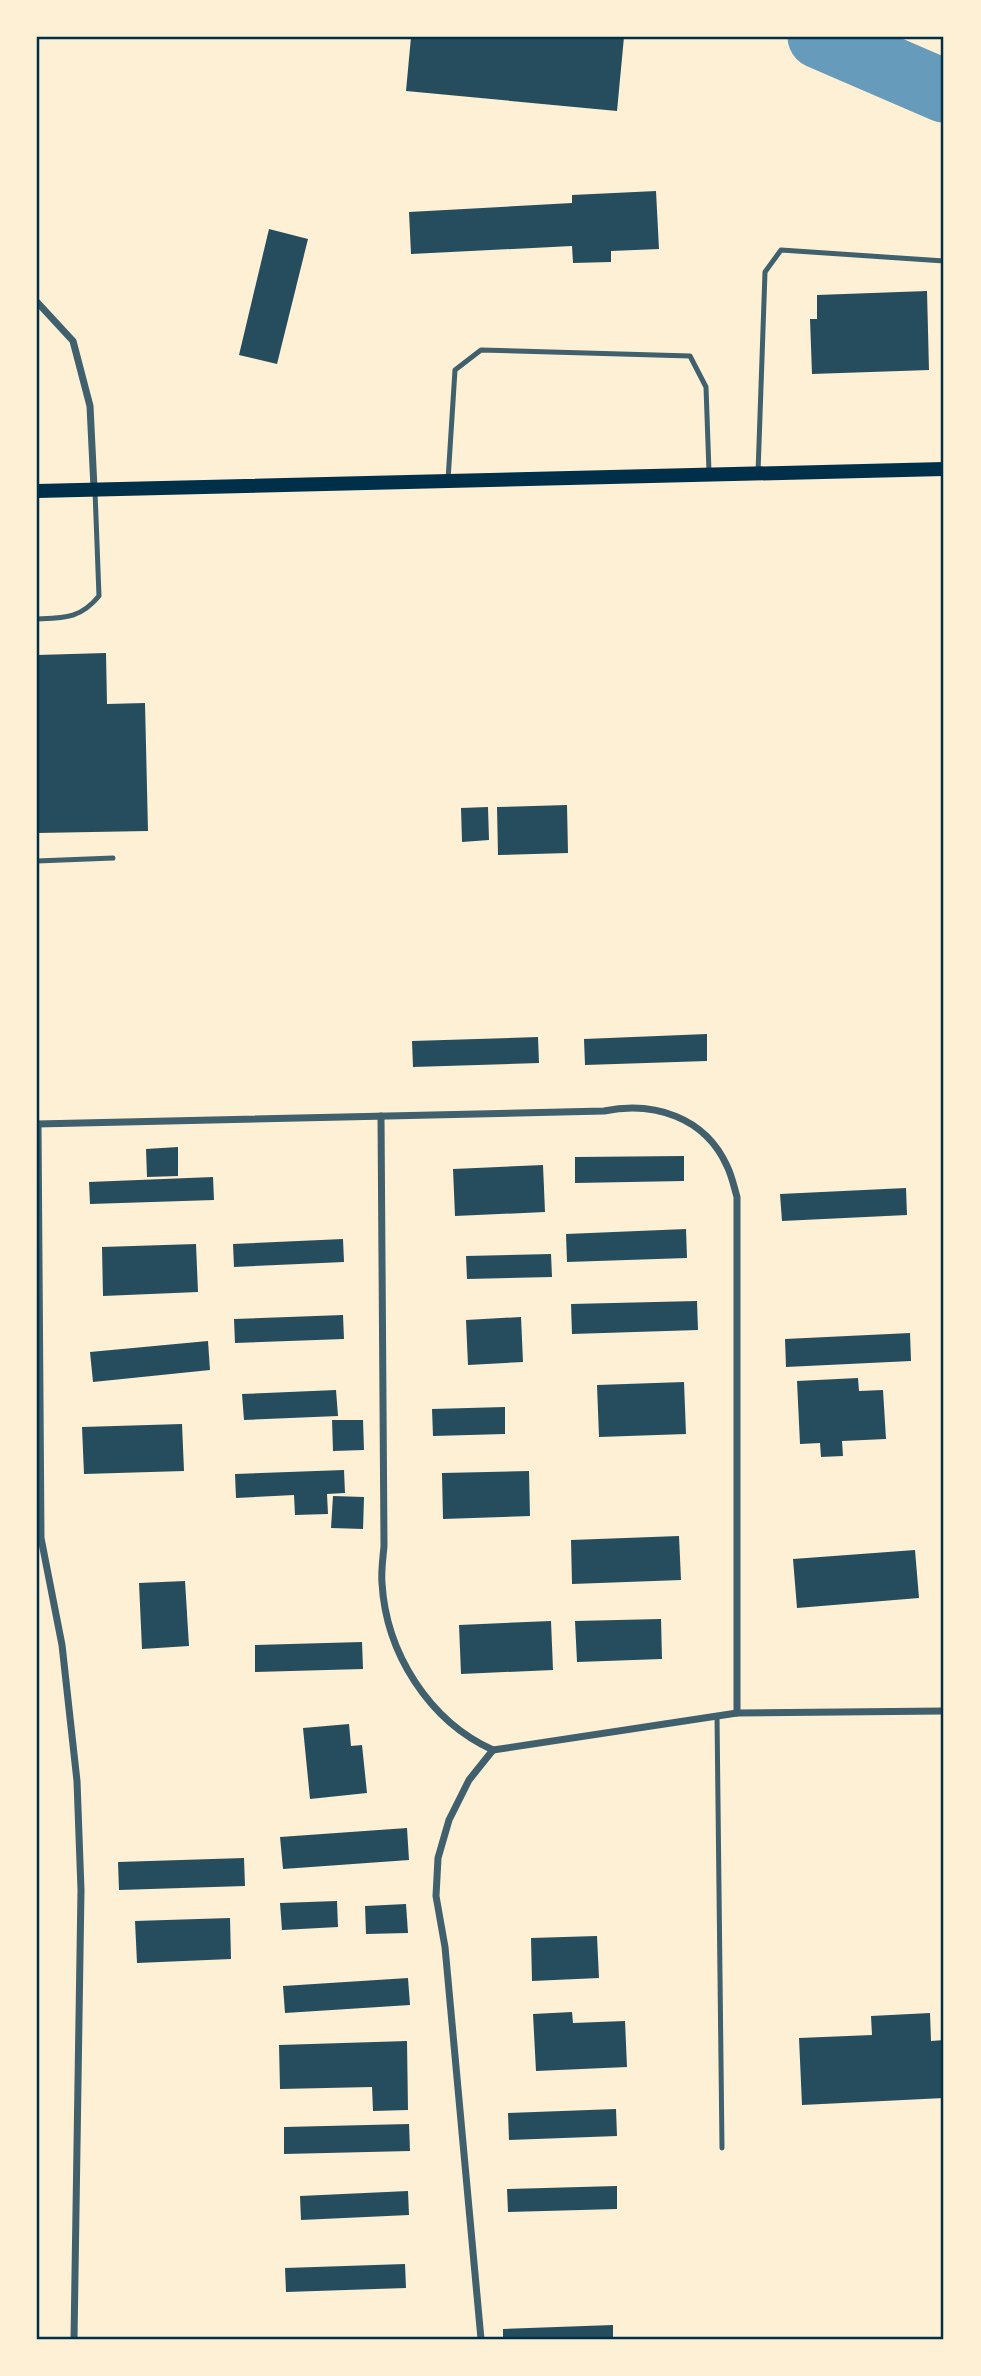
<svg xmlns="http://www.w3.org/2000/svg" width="981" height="2376" viewBox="0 0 981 2376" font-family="'Alegreya Sans',sans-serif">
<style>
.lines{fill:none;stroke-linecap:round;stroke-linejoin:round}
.river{stroke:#669bbc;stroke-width:63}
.building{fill:#264d5e}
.service{stroke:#3f606c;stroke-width:5}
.minor{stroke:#3f606c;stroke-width:7}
.secondary{stroke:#003049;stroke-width:14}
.neatline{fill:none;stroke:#003049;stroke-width:2.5}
</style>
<rect width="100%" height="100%" fill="#fdf0d5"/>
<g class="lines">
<polyline class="river" points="819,37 944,91"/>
</g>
<g class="building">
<polygon points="411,37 624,37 617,111 406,91"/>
<polygon points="656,191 659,249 611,251 611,262 573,263 572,246 411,254 409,212 572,203 572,195"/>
<polygon points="269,229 308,239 277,364 239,355"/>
<polygon points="927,291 929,370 812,374 810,319 817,319 817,295"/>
<polygon points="106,653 107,704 145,703 148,831 37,833 37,655"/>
<polygon points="567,805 568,853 498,855 497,807"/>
<polygon points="488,807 489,840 462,842 461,808"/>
<polygon points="707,1034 707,1061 585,1065 584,1039"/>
<polygon points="538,1037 539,1063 413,1067 412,1041"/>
<polygon points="178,1147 178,1176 147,1177 146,1149"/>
<polygon points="684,1156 684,1181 575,1183 575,1157"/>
<polygon points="543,1165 545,1212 455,1216 453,1169"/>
<polygon points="213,1177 214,1200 90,1204 89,1182"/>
<polygon points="906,1188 907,1215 782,1221 780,1194"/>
<polygon points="686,1229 687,1258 567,1262 566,1234"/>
<polygon points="343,1239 344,1262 234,1267 233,1244"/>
<polygon points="196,1244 198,1292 103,1296 102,1247"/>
<polygon points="551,1254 552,1277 467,1279 466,1256"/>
<polygon points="697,1301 698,1330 572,1334 571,1304"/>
<polygon points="343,1315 344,1339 235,1343 234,1319"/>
<polygon points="521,1317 523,1362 468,1365 466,1320"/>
<polygon points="910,1333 911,1361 786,1367 785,1339"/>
<polygon points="208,1341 210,1370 93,1382 90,1352"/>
<polygon points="858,1378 859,1391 883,1390 886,1439 842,1441 843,1456 821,1457 820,1443 800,1444 797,1381"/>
<polygon points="684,1382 686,1434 599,1437 597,1385"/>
<polygon points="336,1390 338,1416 244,1420 242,1394"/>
<polygon points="505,1407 505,1434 433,1436 432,1409"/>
<polygon points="332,1420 363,1420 364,1450 333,1451"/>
<polygon points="182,1424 184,1471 84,1474 82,1427"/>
<polygon points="344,1470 345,1493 327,1494 328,1514 295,1515 294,1495 236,1498 235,1474"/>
<polygon points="529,1471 530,1516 443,1519 442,1473"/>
<polygon points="333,1496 364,1497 363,1529 331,1528"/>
<polygon points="679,1536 681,1580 572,1584 571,1540"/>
<polygon points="915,1550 919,1598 797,1608 793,1559"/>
<polygon points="185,1581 189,1646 142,1649 139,1583"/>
<polygon points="661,1619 662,1659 577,1662 575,1621"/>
<polygon points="551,1621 553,1670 461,1674 459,1625"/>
<polygon points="362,1642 363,1669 255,1672 255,1645"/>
<polygon points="349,1724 351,1746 362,1745 367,1793 310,1799 303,1728"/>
<polygon points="407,1828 409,1860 283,1869 280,1837"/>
<polygon points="244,1858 245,1886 119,1890 118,1862"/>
<polygon points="337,1901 338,1927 282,1930 280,1903"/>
<polygon points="406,1904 408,1933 366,1934 365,1906"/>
<polygon points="230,1918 231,1959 137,1963 135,1921"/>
<polygon points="597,1936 599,1978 532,1981 531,1938"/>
<polygon points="408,1978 410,2005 285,2013 283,1986"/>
<polygon points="572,2012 573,2023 625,2021 627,2067 536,2071 533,2014"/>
<polygon points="930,2013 931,2041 944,2040 944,2098 802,2105 799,2038 872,2035 871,2016"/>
<polygon points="407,2041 408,2110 373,2111 372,2087 280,2089 279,2045"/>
<polygon points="616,2109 617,2136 509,2140 508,2113"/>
<polygon points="409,2124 410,2151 284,2154 284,2127"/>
<polygon points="617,2186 617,2209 508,2212 507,2189"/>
<polygon points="408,2191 409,2215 301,2220 300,2196"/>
<polygon points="405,2264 406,2288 286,2292 285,2268"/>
<polygon points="613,2325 613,2339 503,2339 503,2329"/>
</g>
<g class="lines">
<g class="service">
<polyline points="758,473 765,272 781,250 944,261"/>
<polyline points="448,480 455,370 481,350 690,356 706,387 709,472"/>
<path d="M 37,619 C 64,618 80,619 99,596 L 95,491"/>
<polyline points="37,861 113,858"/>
<polyline points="717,1716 722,2148"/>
</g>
<g class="minor">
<polyline points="37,302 73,341 90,406 94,488"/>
<path d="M 381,1116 L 384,1546 C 383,1558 381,1571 382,1583 C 386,1653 429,1721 493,1750"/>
<path d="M 37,1124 L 604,1111 C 654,1101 705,1117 727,1166 C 732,1176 734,1187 737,1197 L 737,1713"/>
<polyline points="38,1124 41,1538 62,1645 77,1781 81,1890 74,2339"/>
<polyline points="493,1750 737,1713 944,1711"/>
<polyline points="481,2339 445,1947 436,1896 438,1858 449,1820 469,1780 493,1750"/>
</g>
<polyline class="secondary" points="37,491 944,469"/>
</g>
<rect width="981" height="2376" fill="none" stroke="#fdf0d5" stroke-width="77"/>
<rect x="38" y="38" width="904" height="2300" class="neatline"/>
</svg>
